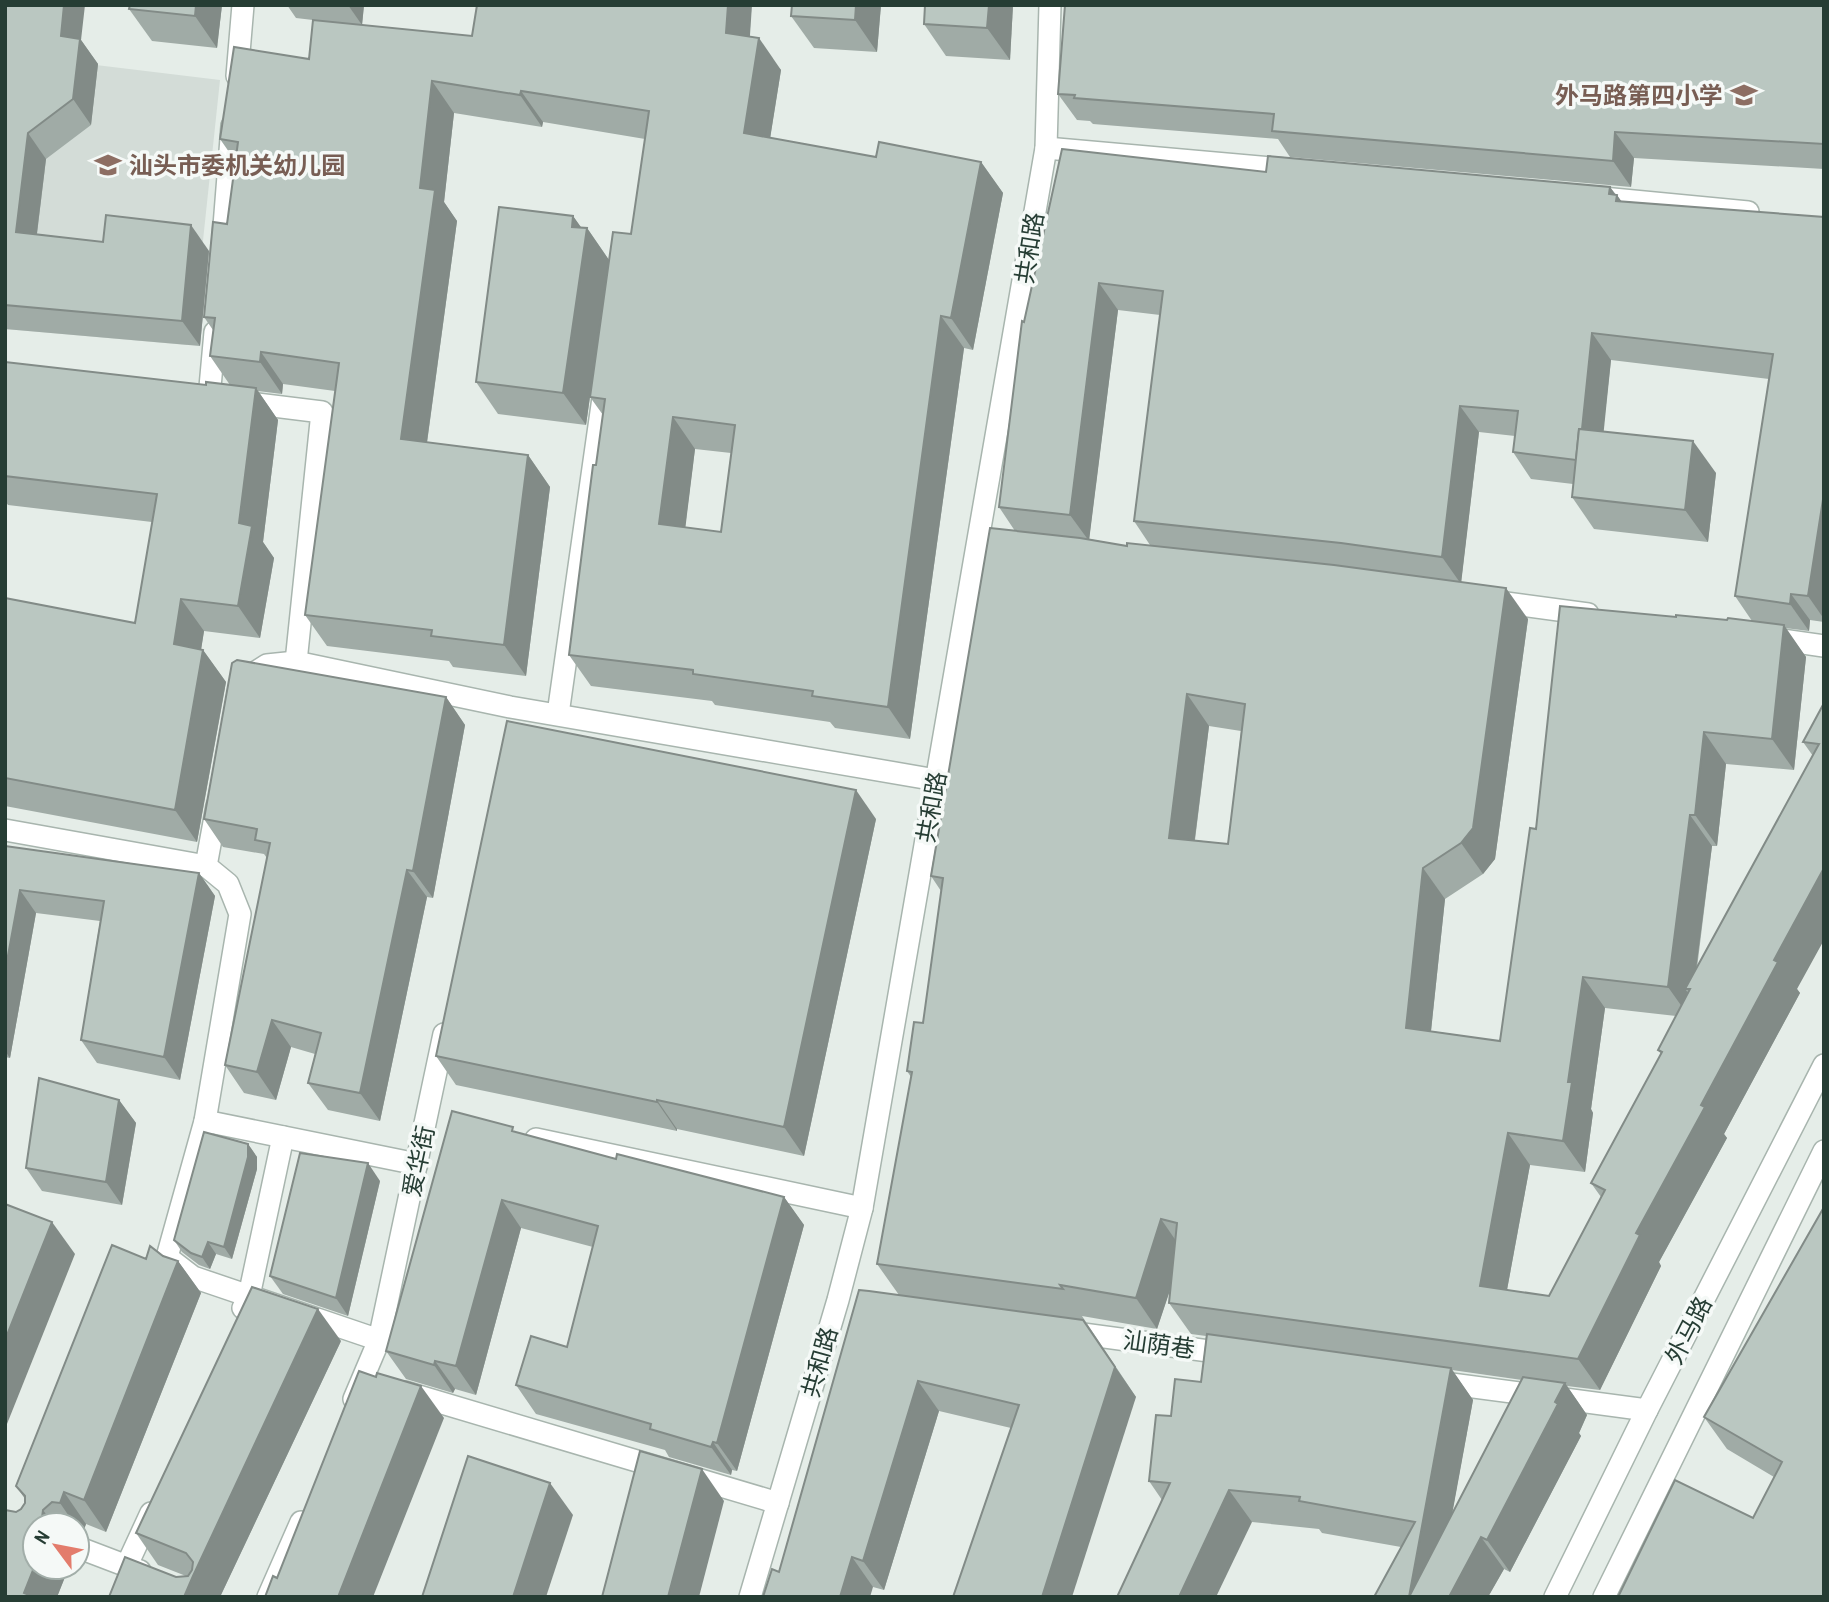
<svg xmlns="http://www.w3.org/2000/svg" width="1829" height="1602" viewBox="0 0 1829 1602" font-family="'Archivo Narrow','Noto Sans SC',sans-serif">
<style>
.built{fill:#d3dcd7}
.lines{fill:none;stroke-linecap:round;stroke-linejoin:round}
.minor-casing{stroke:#a8b5ae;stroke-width:24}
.minor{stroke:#fff;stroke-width:21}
.wall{fill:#a0aba6;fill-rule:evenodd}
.shaded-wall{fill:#828b87}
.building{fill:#bac7c1;stroke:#828b87;stroke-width:2;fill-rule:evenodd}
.labels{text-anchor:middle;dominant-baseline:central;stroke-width:7;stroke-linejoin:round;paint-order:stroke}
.education-label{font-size:24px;font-weight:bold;fill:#785e54;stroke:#f5f9f7;text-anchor:end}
.street-label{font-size:24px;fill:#263d34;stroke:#f5f9f7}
</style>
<rect width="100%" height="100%" fill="#e5ede8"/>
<polygon class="built" points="5,54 220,80 202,250 187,345 5,329"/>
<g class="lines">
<g class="minor-casing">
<g id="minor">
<polyline points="237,76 243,5"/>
<polyline points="1046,148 1295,170"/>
<polyline points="1592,197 1748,212"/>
<polyline points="222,251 232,126"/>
<polyline points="215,332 209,398 322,412 296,662 510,707 936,780"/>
<polyline points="1491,601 1588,614"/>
<polyline points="1769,638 1824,646"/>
<polyline points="243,680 267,665 296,662"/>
<polyline points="558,714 605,384"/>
<polyline points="217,806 206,866 228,884 240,914 205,1121 167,1257 193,1277 379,1340"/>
<polyline points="5,830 206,866"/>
<polyline points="205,1121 417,1164"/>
<polyline points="536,1139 862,1208"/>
<polyline points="243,1308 249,1296 283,1137"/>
<polyline points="1068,1332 1231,1354"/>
<polyline points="1436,1382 1647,1410"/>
<polyline points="405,1392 778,1503"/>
<polyline points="354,1399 379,1340 444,1034"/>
<polyline points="77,1547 140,1571"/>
<polyline points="127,1565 151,1513"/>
<polyline points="268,1597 301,1522"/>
<polyline points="750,1597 838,1300 862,1208 1046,148 1050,5"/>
<polyline points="1555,1597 1647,1410 1824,1065"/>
<polyline points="1604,1597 1824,1151"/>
</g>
</g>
<use href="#minor" class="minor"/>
</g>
<g class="wall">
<polygon points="5,5 81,40 98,64 91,125 46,159 37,234 103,242 209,251 200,346 5,329"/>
<polygon points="130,5 222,5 217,48 152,41 129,9"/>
<path d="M 287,5 L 364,5 L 362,25 L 472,36 L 750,37 L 781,70 L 770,138 L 876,157 L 981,162 L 1003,193 L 973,350 L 964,348 L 910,739 L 835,728 L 830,722 L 715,705 L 712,701 L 591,686 L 569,655 L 603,415 L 590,397 L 586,425 L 498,414 L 476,382 L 573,216 L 581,228 L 587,228 L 609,260 L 631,234 L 645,139 L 543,122 L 542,127 L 454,113 L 444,202 L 457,221 L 427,443 L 528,455 L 550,487 L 526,676 L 453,667 L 449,661 L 327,646 L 305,615 L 335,391 L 283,384 L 282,394 L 258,391 L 278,420 L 263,542 L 274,558 L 260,638 L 204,631 L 201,649 L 203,650 L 226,682 L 197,842 L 5,806 L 5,598 L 135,623 L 152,522 L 8,505 L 5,501 L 5,362 L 206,385 L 230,385 L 210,356 L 213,330 L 204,317 L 227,224 L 236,162 L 220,139 L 309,59 L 313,20 L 296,18 ZM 695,449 L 731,453 L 721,532 L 685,527 Z"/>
<polygon points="792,5 881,5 877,52 814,48 791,16"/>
<polygon points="925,5 1013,5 1010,60 946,56 924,24"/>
<polygon points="1824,5 1824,169 1634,158 1631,187 1290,157 1278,139 1093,124 1090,121 1077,120 1058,94"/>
<path d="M 1266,172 L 1610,187 L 1621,201 L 1824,217 L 1824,622 L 1810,620 L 1809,631 L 1785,628 L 1806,657 L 1794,770 L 1726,764 L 1717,846 L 1712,846 L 1697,968 L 1813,756 L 1803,742 L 1824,703 L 1797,989 L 1800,993 L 1724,1134 L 1727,1138 L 1659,1262 L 1661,1266 L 1600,1390 L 1567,1386 L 1587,1415 L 1579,1433 L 1581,1436 L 1510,1572 L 1504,1569 L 1488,1597 L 1374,1597 L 1401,1547 L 1322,1533 L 1319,1529 L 1252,1522 L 1162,1500 L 1149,1481 L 1171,1416 L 1201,1382 L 1206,1336 L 1191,1334 L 1169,1303 L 1170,1290 L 1157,1329 L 1082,1316 L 1136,1397 L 1011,1428 L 939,1411 L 884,1590 L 873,1587 L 779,1572 L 899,1295 L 877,1264 L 911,1077 L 907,1071 L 923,1023 L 941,891 L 931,876 L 1015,531 L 999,507 L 1024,322 ZM 1118,310 L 1160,315 L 1134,521 L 1150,545 L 1127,546 L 1089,539 ZM 1611,360 L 1769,379 L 1735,596 L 1752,621 L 1676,617 L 1536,829 L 1500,1041 L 1431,1031 L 1445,899 L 1483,874 L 1495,859 L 1528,619 L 1461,582 L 1479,432 L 1515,436 L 1513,452 L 1531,479 L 1573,484 L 1572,497 L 1594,529 L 1708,542 L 1716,473 L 1603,431 ZM 1209,726 L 1241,731 L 1228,844 L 1195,840 ZM 1605,1008 L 1676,1016 L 1658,1050 L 1661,1054 L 1591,1183 L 1601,1197 L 1549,1296 L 1507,1290 L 1530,1165 L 1585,1172 L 1593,1113 L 1591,1109 ZM 1452,1370 L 1522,1380 L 1452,1513 L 1473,1400 Z"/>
<polygon points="446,697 465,725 433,898 427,897 380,1121 328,1110 308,1083 315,1054 291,1047 276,1100 244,1093 225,1065 267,858 264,854 223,847 204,819"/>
<polygon points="876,819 804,1156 677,1129 677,1131 456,1085 436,1056"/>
<polygon points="5,846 199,873 215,896 180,1080 97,1063 81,1040 100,921 36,913 10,1058 5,1057"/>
<polygon points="119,1100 136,1123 122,1205 42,1191 26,1168"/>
<polygon points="517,1133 616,1159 784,1197 804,1225 737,1471 732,1470 731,1475 669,1457 665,1450 536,1414 516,1385 567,1347 593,1247 521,1228 476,1395 455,1389 453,1393 406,1379 386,1351"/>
<polygon points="248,1144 257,1157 257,1169 232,1259 216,1254 210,1269 199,1265 182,1252 174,1240"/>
<polygon points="380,1181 348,1316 283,1294 270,1276"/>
<polygon points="1824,1207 1824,1597 1753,1518 1774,1477 1727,1449 1704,1417"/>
<polygon points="163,1256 178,1261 201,1293 106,1532 86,1524 82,1535 77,1534 77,1525 35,1525 35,1567 69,1567 57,1597 5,1597 9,1511 16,1512 21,1509 25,1503 25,1499 16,1486 146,1259"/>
<polygon points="341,1341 220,1597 184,1597 176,1577 186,1576 158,1565 136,1533"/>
</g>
<g class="shaded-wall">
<polygon points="64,5 85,5 81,40 98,64 91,125 73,99 61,36"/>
<polygon points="196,5 222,5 217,48 195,16"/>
<polygon points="348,5 364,5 362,25"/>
<polygon points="728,5 752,5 748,65 726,33"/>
<polygon points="856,5 881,5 877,52 855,20"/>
<polygon points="989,5 1013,5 1010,60 987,28"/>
<polygon points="759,38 781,70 766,164 744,133"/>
<polygon points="432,81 454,113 444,202 457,221 423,471 401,439 420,188"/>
<polygon points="521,91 543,122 542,127 520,95"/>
<polygon points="1615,132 1634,158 1631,187 1613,161"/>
<polygon points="28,133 46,159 34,257 16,232"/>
<polygon points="981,162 1003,193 973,350 951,318"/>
<polygon points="1610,187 1617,197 1617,195 1636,222 1609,194"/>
<polygon points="573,216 586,234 587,228 609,260 586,425 563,393"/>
<polygon points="191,225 209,251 200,346 182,321"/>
<polygon points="1099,283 1118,310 1089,541 1070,515"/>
<polygon points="941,316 964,348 910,739 888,707"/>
<polygon points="1592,333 1611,360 1598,487 1579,460"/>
<polygon points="261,352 283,384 282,394 260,362"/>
<polygon points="256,388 278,420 263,542 274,558 260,638 238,606 239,523"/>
<polygon points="1460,406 1479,432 1461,584 1442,557"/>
<polygon points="673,417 695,449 682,555 659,524"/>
<polygon points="1693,441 1716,473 1708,542 1685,510"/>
<polygon points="528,455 550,487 526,676 504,645"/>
<polygon points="1824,493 1824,619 1808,596"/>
<polygon points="1506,588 1528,619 1495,859 1483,874 1461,843"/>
<polygon points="1791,594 1810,620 1809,631 1790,604"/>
<polygon points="181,599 204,631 197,676 174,644"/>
<polygon points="1784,625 1806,657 1794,770 1772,739"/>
<polygon points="203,650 226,682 197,842 175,810"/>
<polygon points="1187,694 1209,726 1191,869 1169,838"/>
<polygon points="446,697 465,725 433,898 413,871"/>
<polygon points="1704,732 1726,764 1717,846 1695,815"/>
<polygon points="856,790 876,819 804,1156 784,1127"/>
<polygon points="1690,815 1712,846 1693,993 1690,989 1685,989 1693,999 1690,1018 1668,987"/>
<polygon points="1423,868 1445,899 1428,1059 1406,1028"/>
<polygon points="1824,868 1824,940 1797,989 1800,993 1724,1134 1727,1138 1659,1262 1661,1266 1600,1390 1578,1359 1636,1233 1774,960"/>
<polygon points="407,870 427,897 380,1121 360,1093"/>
<polygon points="199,873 215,896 180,1080 164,1057"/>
<polygon points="20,890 36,913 10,1058 5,1051 5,972"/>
<polygon points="1583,977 1605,1008 1591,1109 1593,1113 1585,1172 1563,1141 1568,1082"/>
<polygon points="272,1020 291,1047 276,1100 257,1072"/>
<polygon points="119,1100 136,1123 122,1205 106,1182"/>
<polygon points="657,1100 677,1129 677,1131 657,1102"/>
<polygon points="1508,1133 1530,1165 1502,1317 1480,1286"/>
<polygon points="248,1144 257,1157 257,1169 232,1259 224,1247"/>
<polygon points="368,1163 380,1181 348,1316 336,1298"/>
<polygon points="784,1197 804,1225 737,1471 717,1443"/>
<polygon points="502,1200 521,1228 476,1395 456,1366"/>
<polygon points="1161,1219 1183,1251 1157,1329 1136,1298"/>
<polygon points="52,1222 75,1254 5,1429 5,1340"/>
<polygon points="208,1242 216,1254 210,1269 202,1257"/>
<polygon points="178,1261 201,1293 106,1532 84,1500"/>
<polygon points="318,1309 341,1341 220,1597 184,1597 193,1576"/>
<polygon points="1083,1320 1136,1397 1072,1597 1042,1597"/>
<polygon points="435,1361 455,1389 453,1393 434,1365"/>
<polygon points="1451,1368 1473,1400 1437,1597 1409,1597"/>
<polygon points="918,1381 939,1411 884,1590 863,1561"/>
<polygon points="1565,1383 1587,1415 1579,1433 1581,1436 1510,1572 1487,1540"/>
<polygon points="421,1386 444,1418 373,1597 338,1597"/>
<polygon points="713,1442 732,1470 731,1475 711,1447"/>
<polygon points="702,1469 724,1501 699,1597 668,1597"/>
<polygon points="550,1483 573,1515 546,1597 513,1597"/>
<polygon points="1229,1490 1252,1522 1216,1597 1179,1597"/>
<polygon points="64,1492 86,1524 82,1535 77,1528 77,1525 75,1525 60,1503"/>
<polygon points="43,1510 54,1525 47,1525 42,1518"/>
<polygon points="1481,1537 1504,1569 1488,1597 1449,1597"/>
<polygon points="852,1557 873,1587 870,1597 840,1597"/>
<polygon points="35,1565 35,1567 69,1567 57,1597 27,1597 24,1593"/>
</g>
<g class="building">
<polygon points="5,5 64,5 61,36 80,39 73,99 28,133 16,232 103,242 106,215 191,225 182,321 5,305"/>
<polygon points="130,5 196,5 195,16 129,9"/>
<path d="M 477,5 L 728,5 L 726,33 L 759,38 L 744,133 L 876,157 L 879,142 L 981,162 L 951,318 L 941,316 L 888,707 L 812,696 L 813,691 L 693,674 L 693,670 L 569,655 L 593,465 L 596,465 L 605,399 L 590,397 L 613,232 L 631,234 L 649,111 L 521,91 L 520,95 L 432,81 L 420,188 L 435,190 L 401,439 L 528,455 L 504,645 L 431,636 L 432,630 L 305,615 L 339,363 L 261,352 L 260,362 L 210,356 L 215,318 L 204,317 L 213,222 L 227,224 L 238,142 L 220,139 L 234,47 L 309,59 L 313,20 L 472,36 ZM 673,417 L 735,425 L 721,532 L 659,524 Z"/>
<polygon points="792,5 856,5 855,20 791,16"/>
<polygon points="925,5 989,5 987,28 924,24"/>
<polygon points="1065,5 1824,5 1824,144 1615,132 1613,161 1272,131 1274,114 1074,98 1075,95 1058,94"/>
<polygon points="1062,149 1266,172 1268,156 1610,187 1609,194 1617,195 1616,201 1824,217 1824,493 1808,596 1791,594 1790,604 1735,596 1773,354 1592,333 1582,429 1579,429 1576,460 1513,452 1518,411 1460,406 1442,557 1341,543 1134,521 1163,291 1099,283 1070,515 999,507 1022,321 1024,322"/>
<polygon points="499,207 573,216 572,227 587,228 563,393 476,382"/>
<polygon points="5,362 206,385 206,382 256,388 239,523 252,526 238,606 181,599 174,644 203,650 175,810 5,778 5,598 135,623 157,494 5,476"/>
<polygon points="1579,429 1693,441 1685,510 1572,497"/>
<path d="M 990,528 L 1080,538 L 1127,546 L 1127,543 L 1334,565 L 1506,588 L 1473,828 L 1461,843 L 1423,868 L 1406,1028 L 1500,1041 L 1530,828 L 1536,829 L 1560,606 L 1676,617 L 1676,615 L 1727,620 L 1728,618 L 1784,625 L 1772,739 L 1704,732 L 1695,815 L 1690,815 L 1668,987 L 1583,977 L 1568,1082 L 1572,1082 L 1563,1141 L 1508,1133 L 1480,1286 L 1549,1296 L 1605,1190 L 1591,1183 L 1662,1052 L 1658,1050 L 1690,989 L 1685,989 L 1819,744 L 1803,742 L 1824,703 L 1824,868 L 1774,960 L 1778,962 L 1701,1105 L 1705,1107 L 1636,1233 L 1640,1235 L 1578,1359 L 1169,1303 L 1177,1223 L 1161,1219 L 1136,1298 L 1060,1285 L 1063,1289 L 877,1264 L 912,1072 L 907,1071 L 914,1022 L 923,1023 L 943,878 L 931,876 ZM 1187,694 L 1245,704 L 1228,844 L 1169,838 Z"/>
<polygon points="237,660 446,697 413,871 407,870 360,1093 308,1083 321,1033 272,1020 257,1072 225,1065 270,843 255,840 257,829 204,819 232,663"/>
<polygon points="507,721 856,790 784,1127 657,1100 657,1102 436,1056"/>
<polygon points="5,846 199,873 164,1057 81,1040 104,901 20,890 5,972"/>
<polygon points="39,1078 119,1100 106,1182 26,1168"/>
<polygon points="452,1111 513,1127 512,1131 616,1159 617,1154 784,1197 717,1443 713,1442 711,1447 650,1429 651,1424 516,1385 531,1336 567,1347 598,1226 502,1200 456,1366 435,1361 434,1365 386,1351"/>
<polygon points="204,1132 248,1144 248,1157 224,1247 208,1242 202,1257 191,1253 174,1240"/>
<polygon points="300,1153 368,1163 336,1298 270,1276"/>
<polygon points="5,1204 52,1222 5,1340"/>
<polygon points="1824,1207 1824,1597 1618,1597 1675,1480 1753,1518 1782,1462 1704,1417"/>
<polygon points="112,1245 146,1259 150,1246 163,1256 178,1261 84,1500 64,1492 60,1503 52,1502 43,1510 42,1518 48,1525 35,1525 35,1565 24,1593 34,1597 5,1597 5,1510 16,1512 21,1509 25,1503 25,1496 16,1486"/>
<polygon points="252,1287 318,1309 193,1576 184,1597 109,1597 125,1557 176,1577 188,1576 192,1570 193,1562 186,1553 136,1533"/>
<polygon points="859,1290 869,1291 1083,1320 1115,1367 1042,1597 953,1597 1019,1405 918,1381 863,1561 852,1557 840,1597 763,1597 772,1569 779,1572"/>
<polygon points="1207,1334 1451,1368 1409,1597 1374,1597 1415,1522 1299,1501 1300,1497 1229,1490 1179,1597 1117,1597 1170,1483 1149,1481 1156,1415 1171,1416 1175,1379 1201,1382"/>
<polygon points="359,1371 376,1377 377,1373 421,1386 338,1597 265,1597 273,1576 277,1578"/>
<polygon points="1523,1377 1565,1383 1555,1402 1558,1404 1487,1540 1481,1537 1449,1597 1409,1597"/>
<polygon points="640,1451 702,1469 668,1597 602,1597"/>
<polygon points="468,1456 550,1483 513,1597 422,1597"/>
</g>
<defs>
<g id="school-bare" transform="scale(2.1)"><path d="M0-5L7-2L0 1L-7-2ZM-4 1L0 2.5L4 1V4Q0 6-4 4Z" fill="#8d6e63" stroke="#f5f9f7" stroke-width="2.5" paint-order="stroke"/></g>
</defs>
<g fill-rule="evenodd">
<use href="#school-bare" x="1744" y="95"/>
<use href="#school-bare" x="108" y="165"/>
</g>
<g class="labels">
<g class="education-label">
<text x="1723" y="95">外马路第四小学</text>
<text x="129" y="165" text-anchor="start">汕头市委机关幼儿园</text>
</g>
<g class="street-label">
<text transform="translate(1029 248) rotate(-81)">共和路</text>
<text transform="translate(931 807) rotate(-80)">共和路</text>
<text transform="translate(418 1161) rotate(-78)">爱华街</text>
<text transform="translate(1688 1330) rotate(-63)">外马路</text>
<text transform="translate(1159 1344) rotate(8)">汕荫巷</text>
<text transform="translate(819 1362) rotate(-74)">共和路</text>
</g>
</g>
<rect width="1829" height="1602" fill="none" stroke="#263d34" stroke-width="14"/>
<g transform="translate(56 1546) rotate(302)"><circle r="33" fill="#f5f9f7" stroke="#a2aea9" stroke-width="2"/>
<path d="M0-5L12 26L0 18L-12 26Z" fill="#e37c6c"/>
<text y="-10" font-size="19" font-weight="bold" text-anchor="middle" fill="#263d34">N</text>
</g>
</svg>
